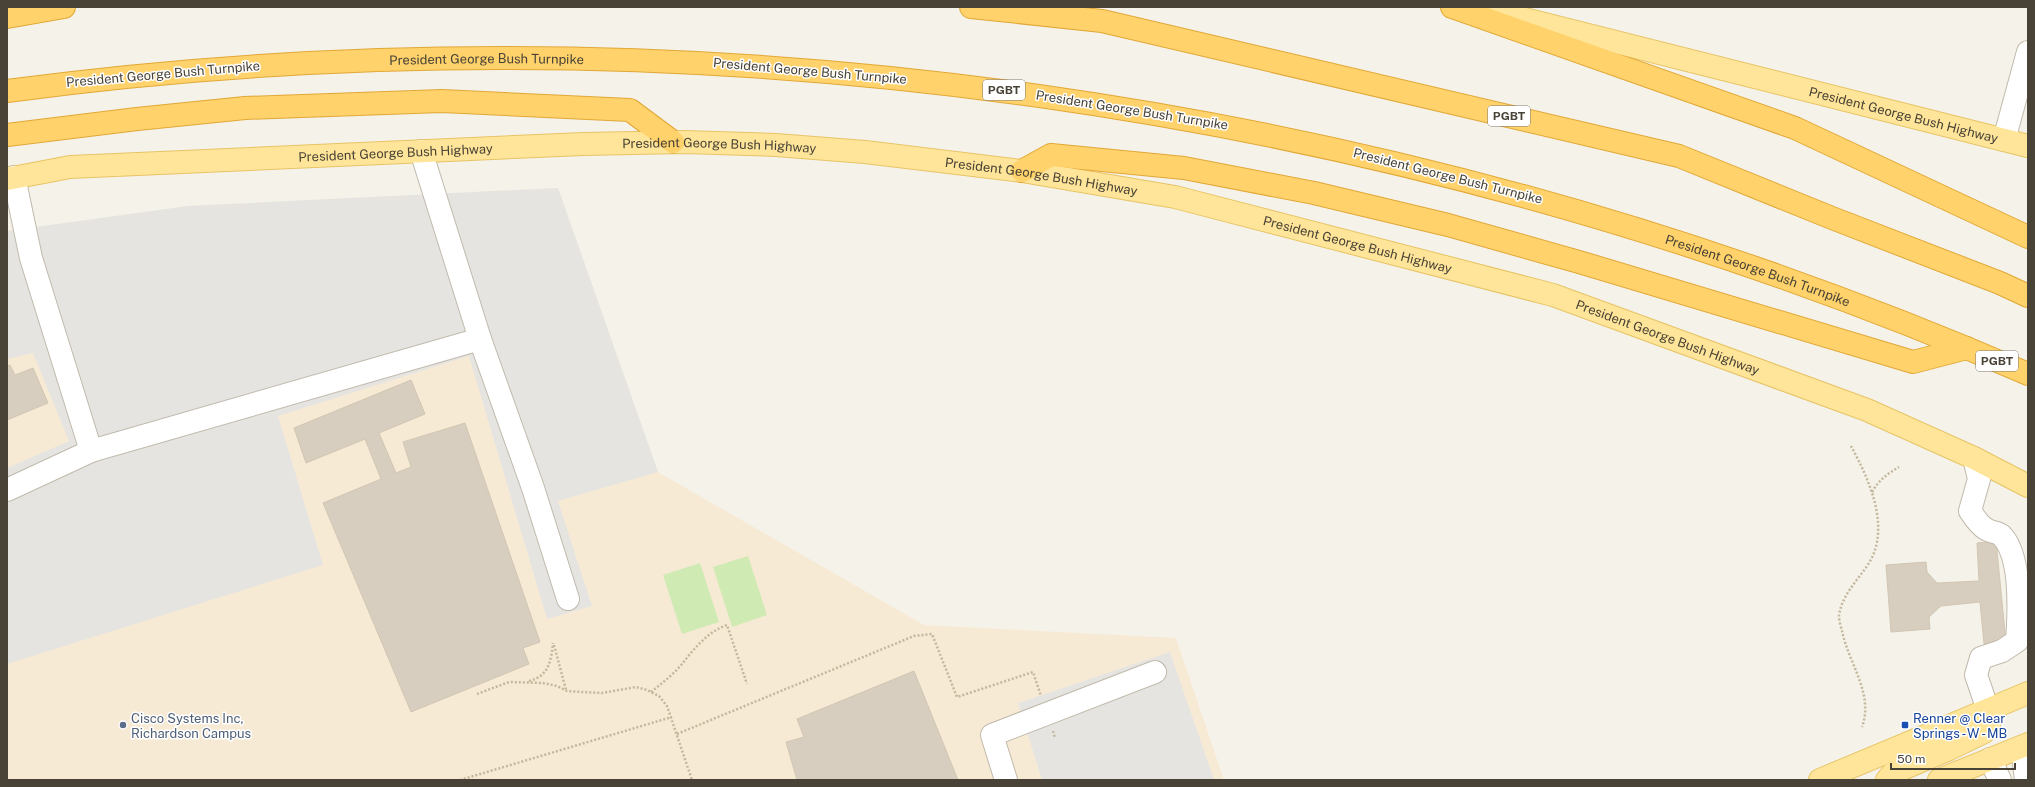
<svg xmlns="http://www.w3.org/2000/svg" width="2035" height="787" viewBox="0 0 2035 787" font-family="'Public Sans',sans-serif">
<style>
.commercial{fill:#f7ead5}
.green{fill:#cfeab2}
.parking{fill:#e6e4e1}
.building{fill:#d7cebf;stroke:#d2c6b2}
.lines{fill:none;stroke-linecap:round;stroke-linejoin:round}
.minor-casing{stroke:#c1baac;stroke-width:24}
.major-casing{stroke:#e7c466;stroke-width:24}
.highway-casing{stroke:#e1a837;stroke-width:24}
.path{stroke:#c3b79c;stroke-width:2.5;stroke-dasharray:2 2;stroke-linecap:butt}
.minor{stroke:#fff;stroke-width:22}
.major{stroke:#ffe599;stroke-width:22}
.highway{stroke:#ffd26b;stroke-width:22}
.service-dot{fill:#5c6f8a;stroke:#fff;stroke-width:1.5}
.transit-dot{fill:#1a4fb4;stroke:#fff;stroke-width:1.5}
.labels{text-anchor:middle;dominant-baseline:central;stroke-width:3;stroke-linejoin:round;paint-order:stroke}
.shield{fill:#fff;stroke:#807b73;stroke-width:1}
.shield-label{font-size:12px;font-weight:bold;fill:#494337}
.street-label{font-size:13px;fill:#494337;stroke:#fff}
.service-label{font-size:13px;fill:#4e5e75;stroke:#fff;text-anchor:start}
.transit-label{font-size:13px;fill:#164399;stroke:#fff;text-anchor:start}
</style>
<rect width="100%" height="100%" fill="#f5f2ea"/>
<polygon class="commercial" points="558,188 658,472 924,625 1176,638 1224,780 7,780 7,231 188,206"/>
<g class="green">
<polygon points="748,556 767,615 732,627 713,567"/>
<polygon points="700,563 719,622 682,634 663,575"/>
</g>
<g class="parking">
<polygon points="558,188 658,472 558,501 592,606 547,619 469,356 278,416 323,565 7,664 7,468 69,441 33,353 7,359 7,231 188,206"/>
<polygon points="1170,652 1214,780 1042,780 1018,703"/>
</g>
<g class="building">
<polygon points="10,365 15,375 33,368 48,403 7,420 7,366"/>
<polygon points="411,380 425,414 379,433 396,473 411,467 403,442 465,423 540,642 523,648 529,664 411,712 323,503 381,479 365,439 306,463 294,428"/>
<polygon points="1996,541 2006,642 1984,644 1980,602 1941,606 1929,617 1930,629 1891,632 1886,565 1926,562 1927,572 1937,583 1979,581 1977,543"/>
<polygon points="914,671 958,780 797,780 786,742 804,737 797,719"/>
</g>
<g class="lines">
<g class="minor-casing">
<g id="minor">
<polyline points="2004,140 2028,52"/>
<polyline points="480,339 533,488 568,599"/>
<polyline points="91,451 480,339 421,151"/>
<path d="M 1974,458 L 1979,479 L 1970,511 C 1974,517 1980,526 1986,529 C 1990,532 1997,532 2001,535 C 2022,555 2019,614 2017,641 L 2002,651 L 1981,658 L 1976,675 L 1988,710"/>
<polyline points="7,490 91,451 31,258 14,177"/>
<polyline points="2022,747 2026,780"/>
<polyline points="1990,759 2000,780"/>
<polyline points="1006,780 992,735 1155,672"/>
</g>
</g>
<g class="major-casing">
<g id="major">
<path id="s1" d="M 1477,7 L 2028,146"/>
<path id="s2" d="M 7,179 L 70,167 L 583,144 L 684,142 L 776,145 L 865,152 L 1022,171 L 1175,197 L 1553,295 L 1867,410 L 1974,458 L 2028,486"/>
<polyline points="1820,780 2028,693"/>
<polyline points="1887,780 1893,773 1947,750 1984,732 1989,727 1988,710"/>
<polyline points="1939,780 2028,744"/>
</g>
</g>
<g class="highway-casing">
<g id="highway">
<polyline points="971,7 1102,21 1679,156 1832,218 2000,283 2028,296"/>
<polyline points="1452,7 1795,128 2028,237"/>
<polyline points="7,17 64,7"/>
<path id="s3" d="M 7,91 C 690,0 1396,100 2028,374"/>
<polyline points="7,135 137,119 245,108 442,101 630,110 673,142"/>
<polyline points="1022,171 1051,155 1184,168 1314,193 1448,225 1579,262 1913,362 1967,348"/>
</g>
</g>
<g class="path">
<path d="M 1851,446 C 1870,481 1892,530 1867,566 C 1856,582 1841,597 1839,616 C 1839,621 1841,627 1842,631 C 1849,664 1874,694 1862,727"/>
<path d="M 1872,492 C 1879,480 1887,474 1899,467"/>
<polyline points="554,645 566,690"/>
<path d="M 529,681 C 549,676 551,661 553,643"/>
<path d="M 651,692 C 662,683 673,675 682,664 C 694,649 707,632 727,625 L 747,684"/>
<polyline points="477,694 509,682 543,683 557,686 567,691 583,692 602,693 636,687 647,690 659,696 667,706 692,780"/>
<polyline points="1053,731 1055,738"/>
<polyline points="677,734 914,636 932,634 957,697 1033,672 1041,696"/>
<polyline points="460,780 672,717"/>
</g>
<use href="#minor" class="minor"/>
<use href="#major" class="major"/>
<use href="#highway" class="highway"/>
</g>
<circle class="service-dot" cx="123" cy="725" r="4"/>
<rect class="transit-dot" x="1901" y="721" width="8" height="8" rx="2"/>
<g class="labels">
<g class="shield">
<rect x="983" y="80" width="42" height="20" rx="3"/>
<rect x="1488" y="106" width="42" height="20" rx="3"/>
<rect x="1976" y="351" width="42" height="20" rx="3"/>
</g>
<g class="shield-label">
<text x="1004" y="90">PGBT</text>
<text x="1509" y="116">PGBT</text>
<text x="1997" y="361">PGBT</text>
</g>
<g class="street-label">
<text stroke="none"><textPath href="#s3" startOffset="481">President George Bush Turnpike</textPath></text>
<text transform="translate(810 71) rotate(5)">President George Bush Turnpike</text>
<text transform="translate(163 74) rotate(-5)">President George Bush Turnpike</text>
<text transform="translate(1132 110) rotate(9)">President George Bush Turnpike</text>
<text stroke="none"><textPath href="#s1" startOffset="440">President George Bush Highway</textPath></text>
<text stroke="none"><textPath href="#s2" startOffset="714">President George Bush Highway</textPath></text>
<text stroke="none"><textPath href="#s2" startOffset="390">President George Bush Highway</textPath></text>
<text stroke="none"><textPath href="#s2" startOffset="1038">President George Bush Highway</textPath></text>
<text transform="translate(1448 176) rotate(14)">President George Bush Turnpike</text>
<text stroke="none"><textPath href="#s2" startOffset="1362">President George Bush Highway</textPath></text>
<text stroke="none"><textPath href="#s3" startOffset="1776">President George Bush Turnpike</textPath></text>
<text stroke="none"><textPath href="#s2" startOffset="1686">President George Bush Highway</textPath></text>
</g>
<g class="service-label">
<text x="131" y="718">Cisco Systems Inc,<tspan x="131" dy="15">Richardson Campus</tspan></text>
</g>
<g class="transit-label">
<text x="1913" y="718">Renner @ Clear<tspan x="1913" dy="15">Springs - W - MB</tspan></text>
</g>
</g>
<rect width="2035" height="787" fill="none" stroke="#494337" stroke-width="16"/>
<path d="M1891 763v6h124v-6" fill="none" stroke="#494337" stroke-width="2"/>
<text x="1897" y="763" font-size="12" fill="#494337" stroke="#ffffff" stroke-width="3" paint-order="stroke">50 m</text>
</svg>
